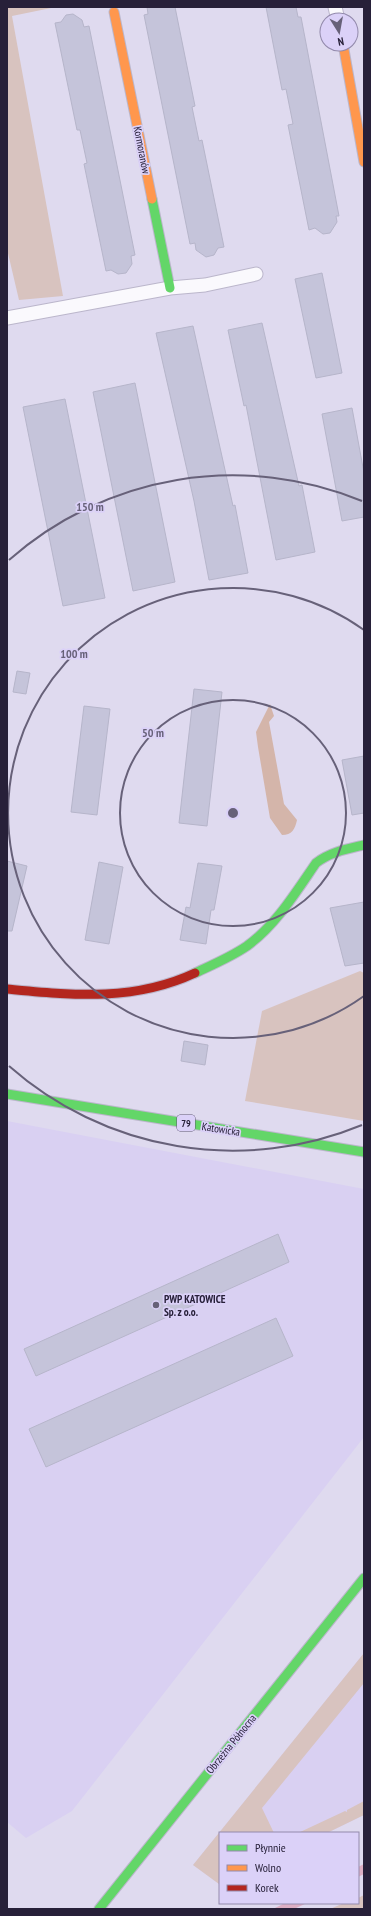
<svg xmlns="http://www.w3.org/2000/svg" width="371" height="1916" viewBox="0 0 371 1916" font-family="'PT Sans Narrow',sans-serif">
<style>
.built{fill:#d9d0f2}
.green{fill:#d8c3bf}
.forest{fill:#d4b5aa}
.water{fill:#ddafc4}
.building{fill:#c5c4da;stroke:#b6b5ca}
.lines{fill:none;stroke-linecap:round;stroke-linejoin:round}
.street-casing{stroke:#bbb6cb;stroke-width:15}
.fast-casing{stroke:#bbb6cb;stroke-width:11}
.slow-casing{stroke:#bbb6cb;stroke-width:11}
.jam-casing{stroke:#bbb6cb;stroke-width:11}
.street{stroke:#faf9fd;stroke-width:13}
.fast{stroke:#63d668;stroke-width:9}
.slow{stroke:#ff974d;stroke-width:9}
.jam{stroke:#b3261e;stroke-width:9}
.ring{fill:none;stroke:#676179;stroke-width:2}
.poi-dot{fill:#676179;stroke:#dbd1f8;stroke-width:1.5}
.labels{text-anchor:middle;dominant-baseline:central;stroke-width:3.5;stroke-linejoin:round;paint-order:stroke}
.shield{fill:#dbd1f8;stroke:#5d5572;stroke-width:1}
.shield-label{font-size:10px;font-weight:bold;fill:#272039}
.street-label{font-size:11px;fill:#272039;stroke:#dbd1f8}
.poi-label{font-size:11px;font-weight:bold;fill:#272039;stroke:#dbd1f8;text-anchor:start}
.centre{fill:#676179;stroke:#dbd1f8;stroke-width:2}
.ring-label{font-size:12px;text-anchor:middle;font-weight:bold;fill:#676179;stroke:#dbd1f8;stroke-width:3.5;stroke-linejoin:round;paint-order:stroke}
</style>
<rect width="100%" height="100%" fill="#dfdaef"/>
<g class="built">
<polygon points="7,1121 364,1189 364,1437 72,1811 26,1838 7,1822"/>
<polygon points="364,1653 364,1815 327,1833 220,1833 220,1883 219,1884 193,1865"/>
</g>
<g class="green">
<polygon points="7,7 56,7 12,16 63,296 19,300 7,249"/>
<polygon points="360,971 364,973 364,1121 245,1101 262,1011"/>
<polygon points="364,1653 364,1683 262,1808 274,1833 220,1833 220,1883 219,1884 193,1865"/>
<polygon points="364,1801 364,1815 327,1833 298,1833 345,1811 347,1812 347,1810"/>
<polygon points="364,1895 364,1909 330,1909 344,1903 358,1903 358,1898"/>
</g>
<path class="forest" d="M 270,704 L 274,716 L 269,722 L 284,804 L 297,820 C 295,829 292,835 282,835 L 270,818 L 258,747 L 256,732 Z"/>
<g class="water">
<polygon points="364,1864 364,1874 358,1877 358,1867"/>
<polygon points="285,1903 307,1903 294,1909 273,1909"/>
</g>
<g class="building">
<polygon points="147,7 175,7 195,106 192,107 199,141 202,140 224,247 218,248 214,255 206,257 196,250 195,243 190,244 144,15 148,14"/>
<polygon points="266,7 296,7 298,17 301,17 339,216 336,216 337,222 330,233 323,234 315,228 309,230 288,125 293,124 286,89 282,90"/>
<polygon points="73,14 82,20 84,27 89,26 135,255 131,256 132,264 126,273 118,274 111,270 106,271 84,164 87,163 80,130 77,130 55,23 61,22 66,15"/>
<polygon points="322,273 342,373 316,378 295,279"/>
<polygon points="262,323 299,486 302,485 315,552 276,560 246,405 244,406 228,330"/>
<polygon points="193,326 233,506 235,505 248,573 209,580 194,501 156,333"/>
<polygon points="135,383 175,582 133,591 93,392"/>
<polygon points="65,399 105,598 63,606 23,407"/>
<polygon points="352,408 364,473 364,517 342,521 322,414"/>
<polygon points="17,671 30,673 26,694 13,692"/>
<polygon points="194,689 222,692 207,826 179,823"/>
<polygon points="84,706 110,709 97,815 71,812"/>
<polygon points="364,756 364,813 352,815 342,760"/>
<polygon points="7,861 27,866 12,931 7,931"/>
<polygon points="99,862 123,867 109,944 85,940"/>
<polygon points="198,863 222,866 214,910 211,910 206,944 180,940 186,907 190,908"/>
<polygon points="364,902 364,963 345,966 330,908"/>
<polygon points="184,1041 208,1045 205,1065 181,1061"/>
<polygon points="278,1234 289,1262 36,1376 24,1349"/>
<polygon points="276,1318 293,1356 46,1467 29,1429"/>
</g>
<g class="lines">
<g class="street-casing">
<g id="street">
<polyline points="335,7 338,20"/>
<polyline points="7,318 170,288 205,285 256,274"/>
</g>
</g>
<g class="fast-casing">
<g id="fast">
<polyline points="152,199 170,288"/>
<path d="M 195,973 C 212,965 231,957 247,946 C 276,925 296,892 316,863 C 330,852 347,849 364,845"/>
<polyline points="7,1094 364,1152"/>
<polyline points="99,1909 364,1578"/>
</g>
</g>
<g class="slow-casing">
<g id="slow">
<polyline points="114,12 152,199"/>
<polyline points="343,44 364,162"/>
</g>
</g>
<g class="jam-casing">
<path id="jam" d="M 7,989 C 72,995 133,1002 195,973"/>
</g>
<use href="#street" class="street"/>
<use href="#fast" class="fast"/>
<use href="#slow" class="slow"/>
<use href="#jam" class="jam"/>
</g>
<g class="ring">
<circle cx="233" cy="813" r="113"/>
<path d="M364 996A225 225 0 1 1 364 630"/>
<path d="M362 1125A338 338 0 0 1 9 1066M9 560A338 338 0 0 1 362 501"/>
</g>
<circle class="poi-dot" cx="156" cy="1305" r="4"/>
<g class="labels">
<rect class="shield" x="177" y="1115" width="18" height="16" rx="3"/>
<g class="shield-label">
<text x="186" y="1123">79</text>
</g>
<g class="street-label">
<text transform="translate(142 150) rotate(79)">Kormoranów</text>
<text transform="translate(221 1129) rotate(9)">Katowicka</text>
<text transform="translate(231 1744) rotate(-51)">Obrzeżna Północna</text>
</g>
<g class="poi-label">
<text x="164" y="1299">PWP KATOWICE<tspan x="164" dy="13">Sp. z o.o.</tspan></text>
</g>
</g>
<circle cx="233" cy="813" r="6" class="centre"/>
<g class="ring-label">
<text x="90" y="511">150 m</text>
<text x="74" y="658">100 m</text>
<text x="153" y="737">50 m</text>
</g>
<rect width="371" height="1916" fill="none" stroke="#272039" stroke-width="16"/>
<rect x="219" y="1832" width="140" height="72" fill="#dbd1f8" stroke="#938aac"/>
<rect x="227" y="1845" width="20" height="6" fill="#63d668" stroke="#938aac"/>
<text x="255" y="1852" font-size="12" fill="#272039">Płynnie</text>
<rect x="227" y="1865" width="20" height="6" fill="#ff974d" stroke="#938aac"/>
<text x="255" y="1872" font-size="12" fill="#272039">Wolno</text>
<rect x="227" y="1885" width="20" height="6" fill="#b3261e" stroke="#938aac"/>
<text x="255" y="1892" font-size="12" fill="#272039">Korek</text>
<g transform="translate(339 32) rotate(169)"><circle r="19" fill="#dbd1f8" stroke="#938aac"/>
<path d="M0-3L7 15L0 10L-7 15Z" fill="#676179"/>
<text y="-6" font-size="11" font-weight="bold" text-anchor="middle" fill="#272039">N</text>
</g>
</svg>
